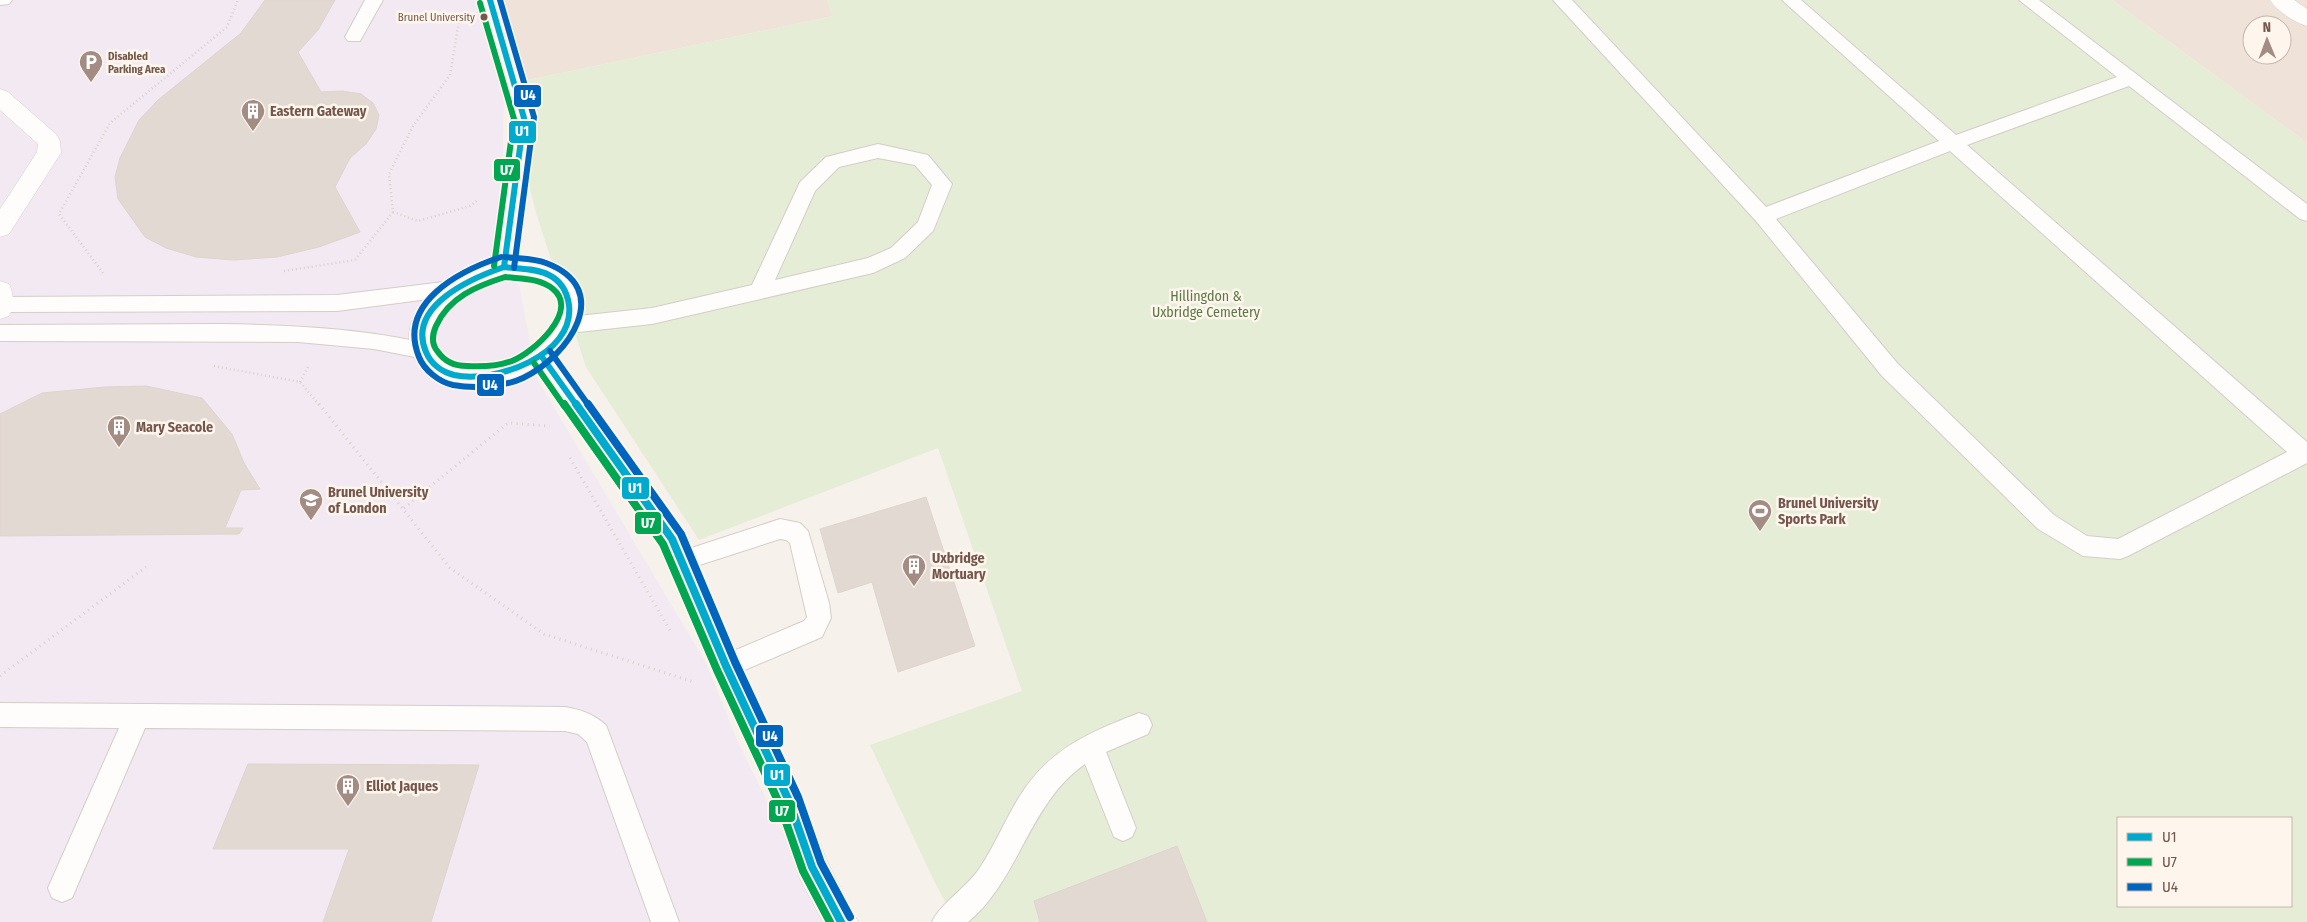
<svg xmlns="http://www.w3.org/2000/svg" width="2307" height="922" viewBox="0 0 2307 922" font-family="'Fira Sans Condensed',sans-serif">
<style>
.residential{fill:#efe3d9;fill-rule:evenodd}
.education{fill:#f2e9f2}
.green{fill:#e6edd7;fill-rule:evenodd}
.building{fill:#e3d9d3;stroke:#dfd4ce}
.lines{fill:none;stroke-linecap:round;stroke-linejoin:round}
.lane-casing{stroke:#d5cdc8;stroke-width:2}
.street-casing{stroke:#d5cdc8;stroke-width:1}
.secondary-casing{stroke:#d6cdc8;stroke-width:1}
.path-far1{stroke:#dad0ce;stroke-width:2.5;stroke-dasharray:1 3;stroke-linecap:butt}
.path{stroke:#dad0ce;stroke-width:3;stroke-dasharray:1 4.5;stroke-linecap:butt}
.lane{fill:#fefdfc;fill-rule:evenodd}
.street{fill:#fefdfc;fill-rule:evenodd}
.secondary{fill:#fefdfc;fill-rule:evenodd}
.bus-1-far1-casing{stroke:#fef6ed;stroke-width:9}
.bus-1-casing{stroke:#fef6ed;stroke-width:12}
.bus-2-far1-casing{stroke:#fef6ed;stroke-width:9}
.bus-2-casing{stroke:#fef6ed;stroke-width:12}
.bus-3-far1-casing{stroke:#fef6ed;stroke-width:9}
.bus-3-casing{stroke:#fef6ed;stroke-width:12}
.bus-1-far1{stroke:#00a9ce;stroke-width:6}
.bus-1{stroke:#00a9ce;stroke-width:8}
.bus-2-far1{stroke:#00a651;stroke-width:6}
.bus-2{stroke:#00a651;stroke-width:8}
.bus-3-far1{stroke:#0065bd;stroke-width:6}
.bus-3{stroke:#0065bd;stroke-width:8}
.bus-dot{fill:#74564c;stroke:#fef6ed;stroke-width:2}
.labels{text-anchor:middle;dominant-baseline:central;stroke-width:5;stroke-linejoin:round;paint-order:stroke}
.far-bus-label{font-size:11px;fill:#74564c;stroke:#fef6ed;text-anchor:end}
.far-poi-label{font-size:11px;font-weight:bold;fill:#74564c;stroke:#fef6ed;text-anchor:start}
.poi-label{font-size:14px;font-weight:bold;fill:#74564c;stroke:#fef6ed;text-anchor:start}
.park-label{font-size:14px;fill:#5a7944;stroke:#fef6ed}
.line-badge{stroke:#fef6ed;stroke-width:2}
.badge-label{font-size:14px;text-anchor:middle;font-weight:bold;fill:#fff}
</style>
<rect width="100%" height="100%" fill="#f6f1eb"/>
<g class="residential">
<polygon points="484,0 827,0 833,16 504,85"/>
<path d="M 2112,0 L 2307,0 L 2307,143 ZM 2252,25 L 2282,25 L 2282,55 L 2252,55 Z"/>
</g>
<polygon class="education" points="0,0 484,0 504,85 502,195 537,379 706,663 736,738 826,922 0,922"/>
<path class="green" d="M 827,0 L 2112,0 L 2307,143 L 2307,922 L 956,922 L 936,885 L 870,745 L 1022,691 L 938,448 L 699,540 L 586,367 L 536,213 L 504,85 L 833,16 ZM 2118,818 L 2291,818 L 2291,906 L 2118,906 Z"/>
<g class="building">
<polygon points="265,0 335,0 318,30 298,52 321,92 342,91 361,94 373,103 379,115 376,129 366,144 350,158 335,187 360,232 319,247 277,257 234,260 196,257 166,248 145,237 118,199 115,177 120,158 139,120 158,100 241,33"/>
<polygon points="146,386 202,398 232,434 244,463 260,489 241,490 225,528 243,528 239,534 0,536 0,414 42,393 105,387"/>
<polygon points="926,497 975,646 898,672 872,582 838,593 820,529"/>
<polygon points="248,764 479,765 431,922 323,922 349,849 213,849"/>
<polygon points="1177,846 1207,922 1040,922 1034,901"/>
</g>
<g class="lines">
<g class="lane-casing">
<g id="lane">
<polygon points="0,0 12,0 9,4 0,5"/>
<polygon points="365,0 383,0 360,41 348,41 345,37"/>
<path d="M 1553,0 L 1572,0 L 1766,207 L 1939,141 L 1782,0 L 1801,0 L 1956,135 L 2117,77 L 2019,0 L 2039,0 L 2307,204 L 2307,221 L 2300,219 L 2129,86 L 1967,145 L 2307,442 L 2307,463 L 2128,556 L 2120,559 L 2083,556 L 2038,529 L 1882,376 L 1756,221 ZM 1950,151 L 2287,452 L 2118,539 L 2087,536 L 2054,515 L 1898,364 L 1776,219 Z"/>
<path d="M 878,144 L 928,155 L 952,184 L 933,231 L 905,258 L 873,273 L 652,324 L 569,333 L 562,331 L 559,325 L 562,319 L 569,317 L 652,308 L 752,285 L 800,182 L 826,157 ZM 878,158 L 915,165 L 932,185 L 918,222 L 891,248 L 868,258 L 775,280 L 815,191 L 839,167 Z"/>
<polygon points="452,281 459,283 462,289 459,295 337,311 0,312 0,298 2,297 337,295"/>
<path d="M 221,324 C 290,325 358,328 425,343 L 433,345 L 436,351 L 433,357 L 425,359 L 374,349 L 298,342 L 0,341 L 0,325 Z"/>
<polygon points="780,519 800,523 808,531 829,603 831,618 822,637 726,678 717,674 714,666 717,658 804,621 807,617 790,543 786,540 780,539 681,571 673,568 669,561 673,554"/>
<path d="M 0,703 L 565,707 C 582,710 593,714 606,725 L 679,922 L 651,922 L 587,742 L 578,734 L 565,731 L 145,728 L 72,898 L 62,902 L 52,898 L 48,888 L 119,728 L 0,727 Z"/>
<path d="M 1139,713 L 1148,716 L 1152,725 L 1148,734 L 1106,752 L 1136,828 L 1132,837 L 1123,841 L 1114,837 L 1085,764 C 1028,804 1020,879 968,922 L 932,922 C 940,904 966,888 979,869 C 994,847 1004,822 1018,799 C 1048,749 1088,733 1139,713 Z"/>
</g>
</g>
<g class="street-casing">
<g id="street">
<path d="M 2270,0 L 2294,0 L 2307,9 L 2307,26 C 2295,23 2277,11 2270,0 Z"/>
<polygon points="0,89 8,92 57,135 60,141 61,153 9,234 0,237 0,209 37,152 38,144 0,110"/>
<path d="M 0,281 L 9,284 C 14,294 14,306 9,316 L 0,319 Z"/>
</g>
</g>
<g class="secondary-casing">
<path id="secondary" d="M 480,0 L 500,0 L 535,118 L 517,259 L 552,265 L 574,279 L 585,306 L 575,335 L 557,358 L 682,530 L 738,659 L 800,790 L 826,859 L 858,922 L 823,922 L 800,879 L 774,805 L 711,666 L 661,546 L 538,371 C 529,377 518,379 509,382 C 440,404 370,351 434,290 C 450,275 472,268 492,261 L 513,118 ZM 504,276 L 537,281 L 554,292 L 559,306 L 554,324 L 540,342 L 515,359 L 493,366 L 456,365 L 437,349 C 428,308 473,287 504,276 Z"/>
</g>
<g class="path-far1">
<polyline points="393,212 418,221 470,206 479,199"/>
<polyline points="284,271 355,260 393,212 389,174 413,126 450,75 460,15"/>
<polyline points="103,273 59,214 110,123 227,27 238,0"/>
<polyline points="214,366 300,382 320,406"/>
<polyline points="300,382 309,365"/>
</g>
<g class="path">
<polyline points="319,404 450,568 544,634 694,682"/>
<polyline points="570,458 671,632"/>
<polyline points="404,508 508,423 550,426"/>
<polyline points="0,676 146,567"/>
</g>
<use href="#lane" class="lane"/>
<use href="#street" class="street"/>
<use href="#secondary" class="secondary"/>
<g class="bus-1-far1-casing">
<g id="bus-1-far1">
<polyline points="490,0 524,118 504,267"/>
<path d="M 504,267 C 518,269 536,268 549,275 C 561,281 567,291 569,305 C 575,355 495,384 454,375 C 442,372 431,364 426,352 C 406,306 472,278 504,267 Z"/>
<polyline points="542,357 577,406"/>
</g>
</g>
<g class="bus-1-casing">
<polyline id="bus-1" points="576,404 672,539 726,666 789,801 812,867 841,922"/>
</g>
<g class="bus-2-far1-casing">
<g id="bus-2-far1">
<polyline points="480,3 514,119 494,266"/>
<path d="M 505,277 C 521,279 540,278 553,289 C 580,311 533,353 512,361 C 498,366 482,367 467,366 C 454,366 445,362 438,352 C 431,344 432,335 436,326 C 449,297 477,286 505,277 Z"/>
<polyline points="534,363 564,406"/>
</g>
</g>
<g class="bus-2-casing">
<polyline id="bus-2" points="564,404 663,544 717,670 780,805 803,871 830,922"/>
</g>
<g class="bus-3-far1-casing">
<g id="bus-3-far1">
<polyline points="500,0 534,117 514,268"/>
<path d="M 501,257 C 459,271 397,303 419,357 C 424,370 439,382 453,385 C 474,389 504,387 523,378 C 569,356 615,289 546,263 C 533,258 519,259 505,257"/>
<polyline points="550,351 589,406"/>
</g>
</g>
<g class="bus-3-casing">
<polyline id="bus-3" points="588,404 681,534 735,662 798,797 821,863 850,917"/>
</g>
<use href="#bus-1-far1" class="bus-1-far1"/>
<use href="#bus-1" class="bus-1"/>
<use href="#bus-2-far1" class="bus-2-far1"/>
<use href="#bus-2" class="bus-2"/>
<use href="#bus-3-far1" class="bus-3-far1"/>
<use href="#bus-3" class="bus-3"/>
</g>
<defs>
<g id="parking-pin" transform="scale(1.25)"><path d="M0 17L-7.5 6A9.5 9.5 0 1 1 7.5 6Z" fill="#a28c84" stroke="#fef6ed"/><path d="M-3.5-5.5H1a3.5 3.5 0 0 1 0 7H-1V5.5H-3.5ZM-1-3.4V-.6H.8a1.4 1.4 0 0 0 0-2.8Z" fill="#fff"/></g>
<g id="building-pin" transform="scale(1.25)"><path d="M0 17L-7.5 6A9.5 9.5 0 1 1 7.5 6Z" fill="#a28c84" stroke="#fef6ed"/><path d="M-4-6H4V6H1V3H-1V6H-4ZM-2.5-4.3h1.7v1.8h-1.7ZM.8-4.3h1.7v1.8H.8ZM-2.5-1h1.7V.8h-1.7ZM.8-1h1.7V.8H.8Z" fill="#fff"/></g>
<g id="university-pin" transform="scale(1.25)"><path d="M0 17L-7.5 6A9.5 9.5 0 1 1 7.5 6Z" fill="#a28c84" stroke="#fef6ed"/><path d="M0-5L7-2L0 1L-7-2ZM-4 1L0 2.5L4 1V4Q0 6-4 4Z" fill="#fff"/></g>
<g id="stadium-pin" transform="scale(1.25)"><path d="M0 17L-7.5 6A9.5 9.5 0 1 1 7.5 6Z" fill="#a28c84" stroke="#fef6ed"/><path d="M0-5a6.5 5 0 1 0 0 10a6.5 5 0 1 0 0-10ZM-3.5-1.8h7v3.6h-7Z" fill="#fff"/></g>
</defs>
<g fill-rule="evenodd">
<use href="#parking-pin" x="91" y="62"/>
<use href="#building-pin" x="253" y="111"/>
<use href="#building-pin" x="119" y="427"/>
<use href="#university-pin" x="311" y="500"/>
<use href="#stadium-pin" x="1760" y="511"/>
<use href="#building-pin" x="914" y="566"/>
<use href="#building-pin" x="348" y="786"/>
</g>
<circle class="bus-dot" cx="484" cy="17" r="4.5"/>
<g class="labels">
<g class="far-bus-label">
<text x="475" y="17">Brunel University</text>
</g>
<g class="far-poi-label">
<text x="108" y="56">Disabled<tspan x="108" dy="13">Parking Area</tspan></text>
</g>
<g class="poi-label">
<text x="270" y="111">Eastern Gateway</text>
<text x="136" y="427">Mary Seacole</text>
<text x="328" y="492">Brunel University<tspan x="328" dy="16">of London</tspan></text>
<text x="1778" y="503">Brunel University<tspan x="1778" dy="16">Sports Park</tspan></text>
<text x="932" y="558">Uxbridge<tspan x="932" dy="16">Mortuary</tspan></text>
<text x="366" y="786">Elliot Jaques</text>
</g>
<g class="park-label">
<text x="1206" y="296">Hillingdon &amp;<tspan x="1206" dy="16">Uxbridge Cemetery</tspan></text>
</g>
</g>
<g class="line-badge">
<rect x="513" y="84" width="29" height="24" rx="5" fill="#0065bd"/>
<rect x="508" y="120" width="29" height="24" rx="5" fill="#00a9ce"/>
<rect x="493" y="158" width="28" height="24" rx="5" fill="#00a651"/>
<rect x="476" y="373" width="29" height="24" rx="5" fill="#0065bd"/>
<rect x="621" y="476" width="29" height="24" rx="5" fill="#00a9ce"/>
<rect x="634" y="511" width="28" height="24" rx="5" fill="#00a651"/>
<rect x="755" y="724" width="29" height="24" rx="5" fill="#0065bd"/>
<rect x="763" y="763" width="28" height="24" rx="5" fill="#00a9ce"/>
<rect x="768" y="799" width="28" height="24" rx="5" fill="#00a651"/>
</g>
<g class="badge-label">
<text x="528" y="100">U4</text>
<text x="522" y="136">U1</text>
<text x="507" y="175">U7</text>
<text x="490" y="390">U4</text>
<text x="635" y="493">U1</text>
<text x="648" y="528">U7</text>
<text x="770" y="741">U4</text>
<text x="777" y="780">U1</text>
<text x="782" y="816">U7</text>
</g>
<rect x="2117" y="817" width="175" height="90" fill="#fef6ed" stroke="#c7b6ad"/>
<rect x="2127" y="833" width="25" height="8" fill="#00a9ce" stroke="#c7b6ad"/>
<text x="2162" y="842" font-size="15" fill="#74564c">U1</text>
<rect x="2127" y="858" width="25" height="8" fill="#00a651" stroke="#c7b6ad"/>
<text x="2162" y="867" font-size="15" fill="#74564c">U7</text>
<rect x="2127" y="883" width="25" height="8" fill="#0065bd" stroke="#c7b6ad"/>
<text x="2162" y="892" font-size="15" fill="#74564c">U4</text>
<g transform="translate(2267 40) rotate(359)"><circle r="24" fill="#fef6ed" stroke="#c7b6ad"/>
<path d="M0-4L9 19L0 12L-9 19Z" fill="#a28c84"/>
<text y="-8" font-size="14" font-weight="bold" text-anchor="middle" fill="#74564c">N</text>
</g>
</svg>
